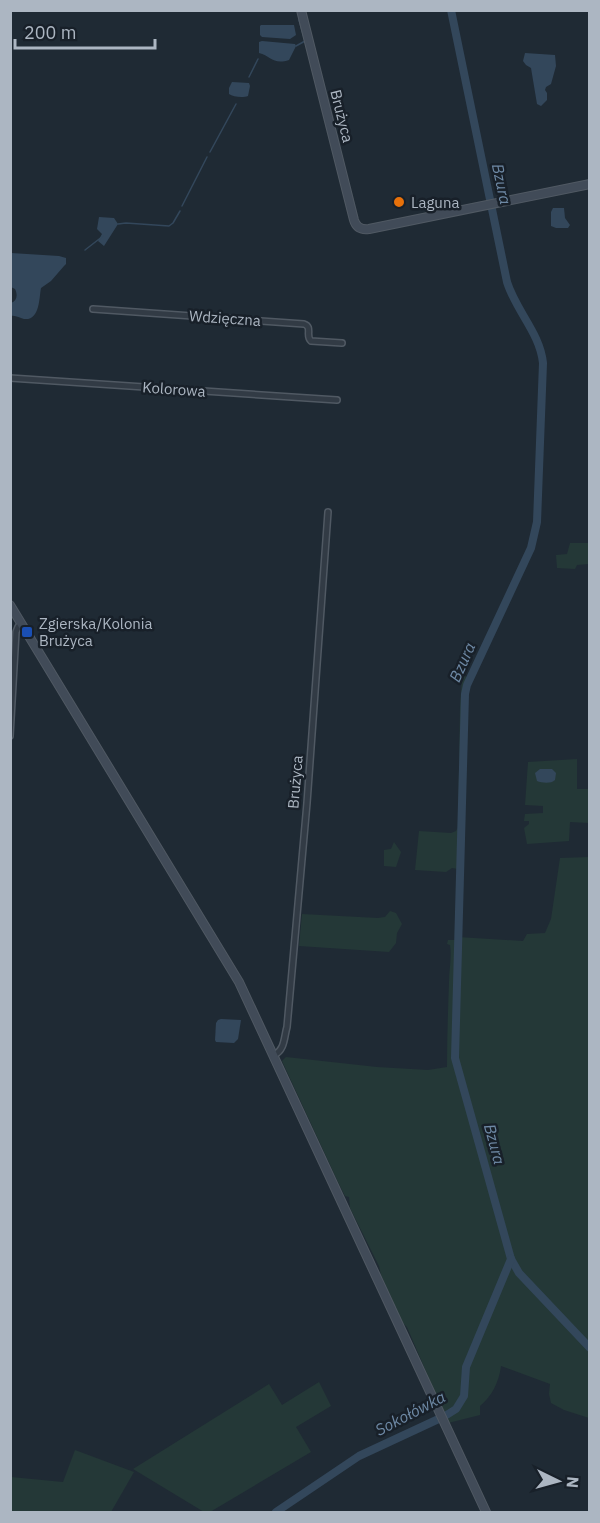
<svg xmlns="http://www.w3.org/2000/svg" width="600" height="1523" viewBox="0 0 600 1523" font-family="'IBM Plex Sans',sans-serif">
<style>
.green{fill:#243837}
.water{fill:#33475b}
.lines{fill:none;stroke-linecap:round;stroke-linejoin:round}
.stream{stroke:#33475b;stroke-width:1.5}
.river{stroke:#33475b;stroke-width:8}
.street-casing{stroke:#505963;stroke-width:8}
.secondary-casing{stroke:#505963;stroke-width:10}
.street{stroke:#323b45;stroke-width:5}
.secondary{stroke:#414b58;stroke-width:8}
.food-dot{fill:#e8710a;stroke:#182029;stroke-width:2}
.transit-dot{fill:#1a4fb4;stroke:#182029;stroke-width:2}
.labels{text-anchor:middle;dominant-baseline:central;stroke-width:5;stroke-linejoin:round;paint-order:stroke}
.street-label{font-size:15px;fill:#acb6c2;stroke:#182029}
.poi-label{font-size:15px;fill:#acb6c2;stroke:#182029;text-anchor:start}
.water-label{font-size:16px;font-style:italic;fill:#6e89a5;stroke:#182029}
</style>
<rect width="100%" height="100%" fill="#1f2a34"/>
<g class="green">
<polygon points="570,543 589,543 589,564 577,565 575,569 557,568 556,555 567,554"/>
<polygon points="465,676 470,680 465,694 463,704 459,869 452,868 446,872 415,870 419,831 451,833 456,831 458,827 460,706 462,678"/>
<polygon points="577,759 577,789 589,789 589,823 570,822 569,841 527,844 524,828 529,824 529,821 524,821 525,814 543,813 543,806 525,805 528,762"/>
<polygon points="394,842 401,852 396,867 384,866 384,850 391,849"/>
<path d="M 589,857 L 589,1418 L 564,1410 L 551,1403 L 549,1394 L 550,1384 L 501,1366 C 499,1382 492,1396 480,1406 L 480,1415 L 448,1423 L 407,1327 L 403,1323 L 381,1275 L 379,1266 L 350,1208 L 349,1197 L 345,1196 L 337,1180 L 282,1061 L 286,1057 L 377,1067 L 428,1070 L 447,1067 C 447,1039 448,1011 449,982 C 449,970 452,957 450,945 L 447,944 L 448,940 L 457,940 L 458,937 L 523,941 L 527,934 L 545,933 L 551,919 L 560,858 Z"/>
<polygon points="390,911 396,913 402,924 397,933 396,943 389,952 299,946 302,914 378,918 385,917"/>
<polygon points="319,1382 331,1406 296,1427 311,1452 210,1512 204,1512 133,1469 269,1384 282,1405"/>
<polygon points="75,1450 134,1472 111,1512 11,1512 11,1477 63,1482"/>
</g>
<g class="water">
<polygon points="261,25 294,25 296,35 290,39 262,37 260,35 260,26"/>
<path d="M 262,41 L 295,44 L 296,46 L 289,60 C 273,65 271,56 259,53 L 259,42 Z"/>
<polygon points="525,53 555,55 556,66 551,84 546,87 545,90 547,93 547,100 541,106 537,104 531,68 526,65 523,61"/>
<path d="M 232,82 L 249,83 L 250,86 L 248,96 C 243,98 233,97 229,94 L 229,88 Z"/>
<polygon points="553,208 564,208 565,218 570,225 568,228 556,228 551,226 551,212"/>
<polygon points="99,217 114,218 118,224 104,246 98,241 102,234 97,229"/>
<path d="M 11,253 L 59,256 L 66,258 L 66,264 L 64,266 L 51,281 L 41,288 C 39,298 40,321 24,319 C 19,318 16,315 11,316 L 11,303 C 17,301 18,295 15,289 L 11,287 Z"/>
<path d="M 540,769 L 552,769 L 556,773 L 555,780 C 551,784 542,783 537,781 L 535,773 Z"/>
<polygon points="221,1019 241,1020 238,1039 234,1043 216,1042 215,1040 216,1023 218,1020"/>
</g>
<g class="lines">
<g class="stream">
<polyline points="296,46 305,41 299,20"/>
<polyline points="249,77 258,59"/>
<polyline points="210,152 236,104"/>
<polyline points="182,206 207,157"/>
<polyline points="118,224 126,223 169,226 173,223 180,211"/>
<polyline points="85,250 103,236"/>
</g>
<g class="river">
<path d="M 451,10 L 507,282 C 516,311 540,333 543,363 L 537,522 L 531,548 L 467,685 L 465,694 L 455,1058 L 511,1259 L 519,1273 L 590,1348"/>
<polyline points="276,1512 359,1456 445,1416 456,1409 464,1396 466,1367 511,1259"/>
</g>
<g class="street-casing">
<g id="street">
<path d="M 93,309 L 304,324 C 313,327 305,336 311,341 L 342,343"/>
<polyline points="10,378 337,400"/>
<polyline points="10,736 16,632 18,627 21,623"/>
<path d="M 274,1055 C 285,1050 284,1037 287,1027 L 307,803 L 328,512"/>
</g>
</g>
<g class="secondary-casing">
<g id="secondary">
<path d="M 301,10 L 354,220 C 356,227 361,230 369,229 L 590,184"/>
<polyline points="10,605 239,982 486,1512"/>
</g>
</g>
<use href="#street" class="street"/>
<use href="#secondary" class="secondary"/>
</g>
<circle class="food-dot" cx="399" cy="202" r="6"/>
<rect class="transit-dot" x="21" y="626" width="12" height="12" rx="3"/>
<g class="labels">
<g class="street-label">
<text transform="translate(342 116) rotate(76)">Brużyca</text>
<text transform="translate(225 318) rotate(4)">Wdzięczna</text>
<text transform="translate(174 389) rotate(4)">Kolorowa</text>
<text transform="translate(295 782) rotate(-85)">Brużyca</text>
</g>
<g class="poi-label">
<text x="411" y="202">Laguna</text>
<text x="39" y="623">Zgierska/Kolonia<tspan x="39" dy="17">Brużyca</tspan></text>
</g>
<g class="water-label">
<text transform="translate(502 184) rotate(78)">Bzura</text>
<text transform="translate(462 662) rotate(-66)">Bzura</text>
<text transform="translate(495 1144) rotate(75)">Bzura</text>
<text transform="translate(410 1413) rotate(-28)">Sokołówka</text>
</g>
</g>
<rect width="600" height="1523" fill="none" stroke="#acb6c2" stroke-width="24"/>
<g transform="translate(558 1481) rotate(95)" stroke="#182029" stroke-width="4.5" paint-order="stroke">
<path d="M0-4.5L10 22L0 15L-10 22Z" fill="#acb6c2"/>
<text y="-9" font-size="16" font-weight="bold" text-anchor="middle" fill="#acb6c2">N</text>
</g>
<path d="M15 39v9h140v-9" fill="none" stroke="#acb6c2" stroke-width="3"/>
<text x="24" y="39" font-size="18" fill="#acb6c2" stroke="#182029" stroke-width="4.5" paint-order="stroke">200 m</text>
</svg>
